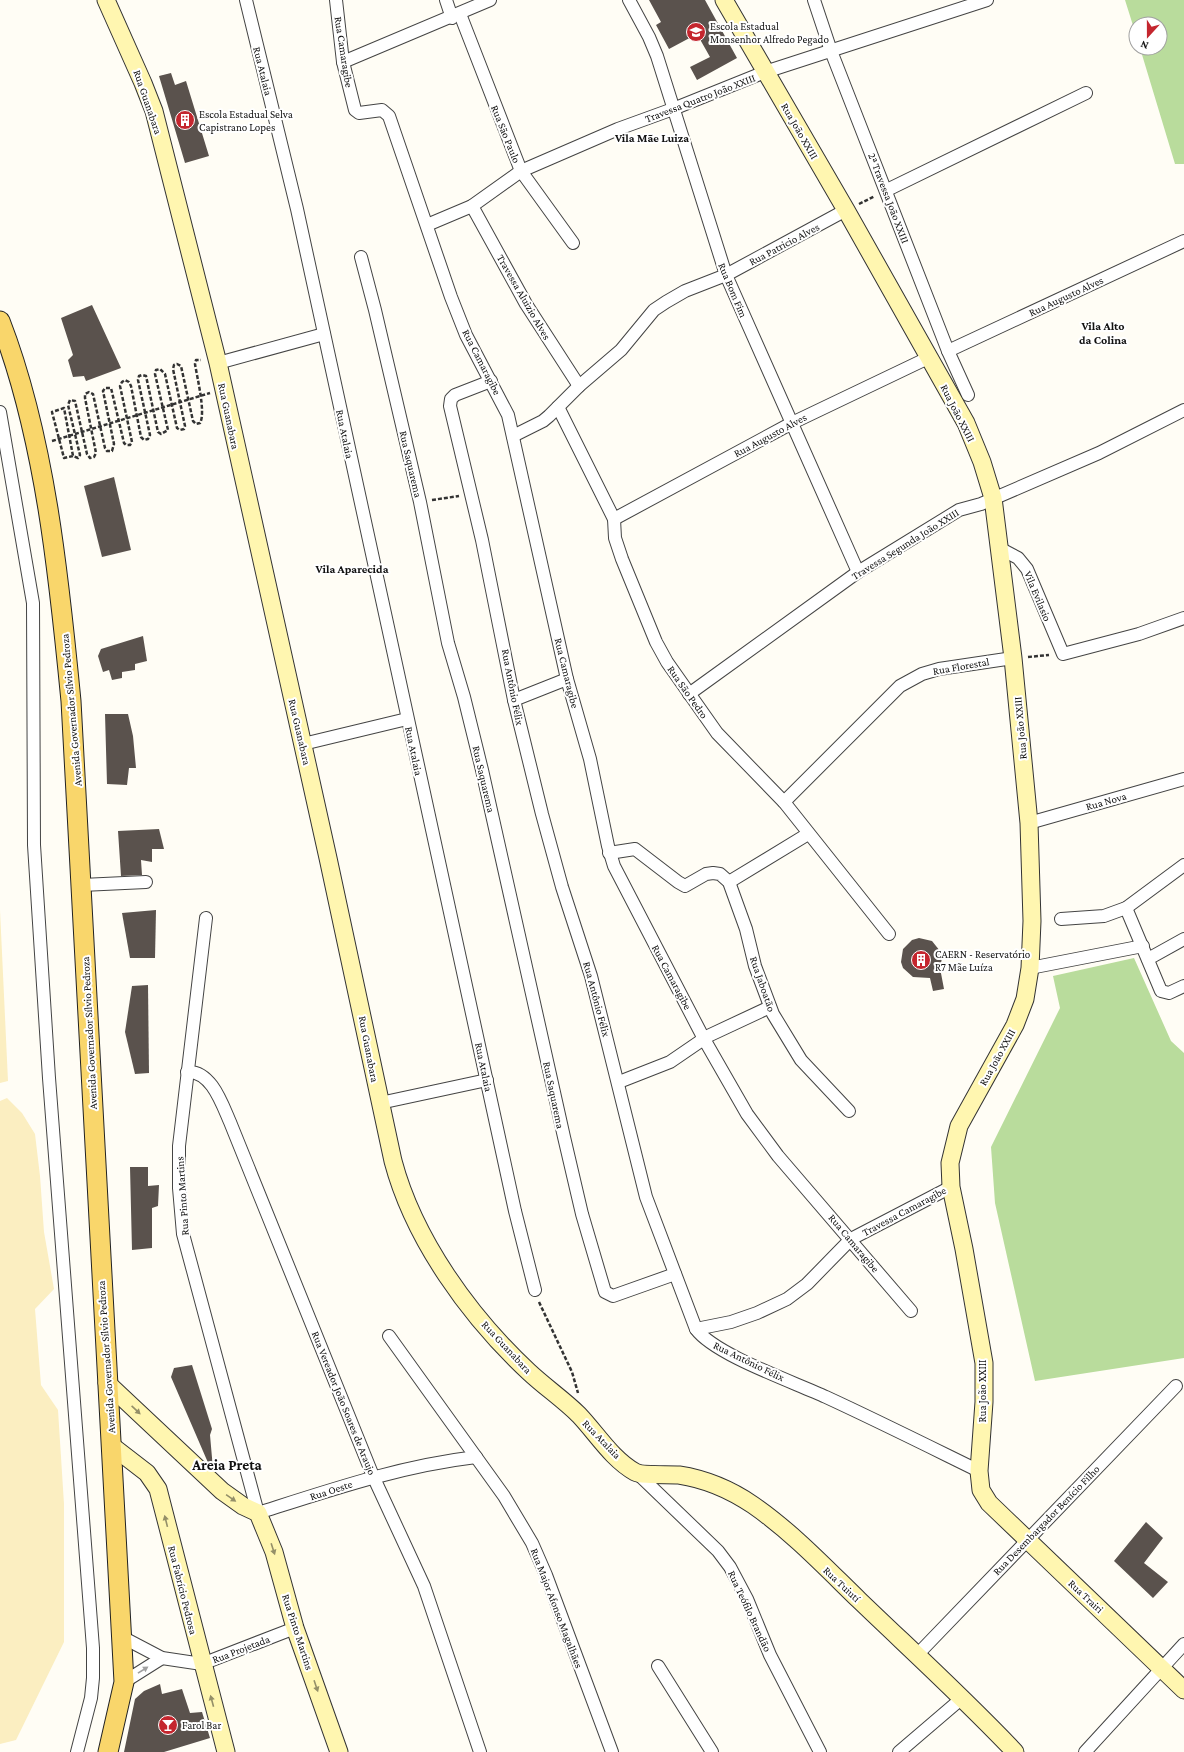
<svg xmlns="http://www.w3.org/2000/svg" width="1184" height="1752" viewBox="0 0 1184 1752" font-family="'Crimson Pro',serif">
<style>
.forest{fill:#b9dc9c}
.sand{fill:#fbeec1}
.building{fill:#5a524d}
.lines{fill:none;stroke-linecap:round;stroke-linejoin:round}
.street-casing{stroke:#444;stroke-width:14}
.secondary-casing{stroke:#333;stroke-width:19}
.primary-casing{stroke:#222;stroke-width:21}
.path{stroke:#333;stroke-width:2.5;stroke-dasharray:4 2;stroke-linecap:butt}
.street{stroke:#fff;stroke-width:12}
.secondary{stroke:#fff6b0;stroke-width:17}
.primary{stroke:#f9d66b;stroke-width:19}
.oneway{fill:#948f68}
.oneway2{fill:#a0a0a0}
.labels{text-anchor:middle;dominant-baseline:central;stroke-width:4;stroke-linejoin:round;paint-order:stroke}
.poi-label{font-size:11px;fill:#111;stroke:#fff;text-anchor:start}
.street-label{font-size:11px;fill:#111;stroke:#fff}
.neighbourhood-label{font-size:12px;font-weight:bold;fill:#111;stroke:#fff}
.district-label{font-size:15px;font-weight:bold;fill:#111;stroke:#fff}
</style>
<rect width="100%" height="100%" fill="#fffdf5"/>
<g class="forest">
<polygon points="1125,0 1184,0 1184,164 1175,164 1140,48 1160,48 1160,24 1136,24 1136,35"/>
<polygon points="1134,958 1171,1041 1184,1053 1184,1358 1035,1381 995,1203 991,1147 1060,1008 1053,976"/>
</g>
<g class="sand">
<polygon points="0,910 8,1081 0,1083"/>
<polygon points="7,1098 22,1113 35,1134 40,1176 44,1232 54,1289 35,1309 41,1385 58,1410 64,1504 64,1642 16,1740 0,1744 0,1101"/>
</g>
<g class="building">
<polygon points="649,0 705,0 737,58 697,80 690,67 710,57 697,34 669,49 656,25 661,22"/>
<polygon points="171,73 175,85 186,81 209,156 185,163 159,76"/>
<polygon points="92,305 121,368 86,381 84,376 73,377 68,360 73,355 61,318"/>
<polygon points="114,477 131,550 102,557 84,486"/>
<polygon points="143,636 147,661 135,664 135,670 122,672 122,678 112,680 109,670 103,672 98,656 101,649"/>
<polygon points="105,714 128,714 133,736 136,768 129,768 127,785 107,784"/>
<polygon points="159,829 164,849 152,849 152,862 141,860 142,875 121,876 118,831"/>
<polygon points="156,910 155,958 130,958 122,913"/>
<polygon points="919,938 932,941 940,951 942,958 940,968 944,989 933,991 930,978 913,977 903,968 901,962 903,949 912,940"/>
<polygon points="148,985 149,1073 135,1074 125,1032 132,986"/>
<polygon points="130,1167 148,1167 148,1186 159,1185 158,1206 152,1208 152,1248 132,1250"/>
<polygon points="192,1365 212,1429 210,1435 213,1469 209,1465 171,1377 174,1368"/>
<polygon points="1146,1522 1163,1538 1144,1563 1168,1582 1153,1598 1114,1561"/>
<polygon points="160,1684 162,1694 182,1689 190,1713 202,1712 210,1738 164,1752 124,1752 135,1699 144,1691"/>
</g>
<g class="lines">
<g class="street-casing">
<g id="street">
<polyline points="246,0 297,209 515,1211 535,1290"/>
<polyline points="336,0 343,62 355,110 359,113 382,110 389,116 451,297 466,335 508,415 567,679 590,759 608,846 614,866 704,1039 747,1114 778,1156 911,1311"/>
<polyline points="446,0 452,18"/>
<polyline points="629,0 649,37 657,56 726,275 858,572"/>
<polyline points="814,0 831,51 948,351 968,395"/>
<polyline points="460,14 521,171 573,243"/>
<polyline points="343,62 490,0"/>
<polyline points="887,190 1086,93"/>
<polyline points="472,206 526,304 579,386"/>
<polyline points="427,225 472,206 521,171 618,129 673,109 765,72 987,0"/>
<polyline points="361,257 375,310 420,502 448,643 464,697 482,770 564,1137 582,1214 605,1292 613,1296 675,1274"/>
<polyline points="948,351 1184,241"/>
<polyline points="218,363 324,334"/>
<path d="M 491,381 L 455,395 L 451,399 L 450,406 L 482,540 L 514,700 L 542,814 L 562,887 L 591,976 L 646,1197 L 696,1329 C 715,1355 794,1382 826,1397 C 878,1421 928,1446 979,1471"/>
<polyline points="558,407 614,519 615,538 622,559 656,642 667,662 717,733 784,802 889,934"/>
<polyline points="0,412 33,603 34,845 49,1078 93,1648 93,1678 91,1698 77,1752"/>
<polyline points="513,436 543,421 549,416 579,386 621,350 654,310 666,302 685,291 726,275 846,210"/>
<polyline points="614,519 792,423 928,358"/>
<polyline points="1001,549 1018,558 1027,569 1063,654 1139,634 1184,618"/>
<polyline points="689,694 858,572 959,510 981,504 1099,453 1184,410"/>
<polyline points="514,700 567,679"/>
<polyline points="303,744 407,719"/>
<polyline points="784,802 900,686 922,674 939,669 1013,658"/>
<polyline points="1029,823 1184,779"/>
<polyline points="609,853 635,849 678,882 685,886 706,874 713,873 720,874 729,882 746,929 755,966 773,1014 801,1060 849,1111"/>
<polyline points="729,882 808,834"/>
<polyline points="82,885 146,882"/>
<polyline points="1126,908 1161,991 1169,993 1184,986"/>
<path d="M 206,918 L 179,1146 L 179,1188 L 183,1234 L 193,1271 L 258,1513 C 330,1490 400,1466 476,1457"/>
<polyline points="1061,919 1104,916 1126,908 1184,865"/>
<polyline points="1148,959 1184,939"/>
<polyline points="1030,968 1143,946"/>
<path d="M 187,1072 C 211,1070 222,1104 230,1122 L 373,1476 L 424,1586 L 480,1752"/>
<polyline points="619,1082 670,1062 708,1036 770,1007"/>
<polyline points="380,1103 487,1080"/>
<polyline points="696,1329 731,1322 757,1313 787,1299 807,1284 851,1239 951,1187"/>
<polyline points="389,1336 504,1496 532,1543 546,1575 612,1752"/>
<polyline points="637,1473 718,1551 730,1567 747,1599 770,1655 820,1752"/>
<polyline points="122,1637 162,1658 202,1664 295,1628"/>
<polyline points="917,1655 1176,1386"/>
<polyline points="658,1666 712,1752"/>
<polyline points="124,1682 162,1658"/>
<polyline points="899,1752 961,1699"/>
<polyline points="1085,1752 1184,1644"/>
</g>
</g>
<g class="secondary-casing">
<g id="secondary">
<path d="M 106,0 L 143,83 L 154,111 L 218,363 L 328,858 L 393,1161 C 414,1240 470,1317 529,1372 C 545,1387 564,1400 579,1415 C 597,1434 612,1459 635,1472 C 642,1476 669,1474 679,1475 C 705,1479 731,1490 753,1505 C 792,1532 825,1567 859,1600 C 911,1650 965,1699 1015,1752"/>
<polyline points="724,0 846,210 966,423 982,462 993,498 1013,658 1029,823 1032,921 1030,968 1025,999 1015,1025 959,1126 950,1163 951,1187 964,1249 984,1363 984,1402 979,1471 981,1490 989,1503 1184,1690"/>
<polyline points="107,1383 222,1491 243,1506 258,1513 274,1552 295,1628 339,1752"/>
<polyline points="112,1446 147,1473 158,1489 226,1752"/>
</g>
</g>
<g class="primary-casing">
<path id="primary" d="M 0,321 C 45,437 59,577 71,701 L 124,1682 L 108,1752"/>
</g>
<g class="path">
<polyline points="859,204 875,196"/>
<polyline points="52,441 210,393"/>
<path d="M 73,456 L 64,458 L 52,412 L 64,408 L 73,456 L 78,458 L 80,455 L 68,405 L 70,400 L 75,401 L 87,454 L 90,458 L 94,457 L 96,453 L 85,398 L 85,394 L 89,392 L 93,394 L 105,448 L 107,451 L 112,451 L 114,444 L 103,391 L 105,388 L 111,388 L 124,443 L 126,445 L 130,445 L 132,442 L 120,386 L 122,382 L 125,380 L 129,382 L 131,386 L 141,437 L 144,440 L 148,439 L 150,435 L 138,380 L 139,376 L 142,375 L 146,376 L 158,432 L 161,434 L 168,430 L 155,374 L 156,370 L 160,369 L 165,374 L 177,428 L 180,430 L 184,429 L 185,426 L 173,369 L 174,365 L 177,364 L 181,366 L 193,421 L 196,424 L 200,423 C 206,413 197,377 195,364 L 196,360 L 201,360"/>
<polyline points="432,500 459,496"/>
<polyline points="1028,657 1049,655"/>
<polyline points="539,1302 572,1372 578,1393"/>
</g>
<use href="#street" class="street"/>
<use href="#secondary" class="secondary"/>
<use href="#primary" class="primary"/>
</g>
<defs><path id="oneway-solid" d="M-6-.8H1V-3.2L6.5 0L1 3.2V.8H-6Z"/></defs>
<g class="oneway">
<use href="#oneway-solid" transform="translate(136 1410) rotate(43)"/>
<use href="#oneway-solid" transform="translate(231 1498) rotate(35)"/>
<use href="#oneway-solid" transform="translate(166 1521) rotate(-104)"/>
<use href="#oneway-solid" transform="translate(273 1549) rotate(72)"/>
<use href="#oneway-solid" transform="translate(316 1686) rotate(71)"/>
<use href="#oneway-solid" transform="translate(212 1701) rotate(-105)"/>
</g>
<use class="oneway2" href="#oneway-solid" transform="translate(143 1670) rotate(-32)"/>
<defs>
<g id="school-disc" transform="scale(1)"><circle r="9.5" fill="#c4262e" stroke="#fff"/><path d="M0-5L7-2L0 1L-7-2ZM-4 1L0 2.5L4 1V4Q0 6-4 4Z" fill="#fff"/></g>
<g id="building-disc" transform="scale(1)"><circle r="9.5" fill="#c4262e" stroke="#fff"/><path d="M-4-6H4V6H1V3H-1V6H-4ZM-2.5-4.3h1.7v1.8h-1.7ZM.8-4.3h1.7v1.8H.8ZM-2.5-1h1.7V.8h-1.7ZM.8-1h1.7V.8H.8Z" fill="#fff"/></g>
<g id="bar-disc" transform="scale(1)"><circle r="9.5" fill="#c4262e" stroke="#fff"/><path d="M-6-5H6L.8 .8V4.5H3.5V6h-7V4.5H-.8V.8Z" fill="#fff"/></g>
</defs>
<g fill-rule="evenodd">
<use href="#school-disc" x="696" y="32"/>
<use href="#building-disc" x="185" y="120"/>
<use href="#building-disc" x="921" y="960"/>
<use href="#bar-disc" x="168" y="1725"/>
</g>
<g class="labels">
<g class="poi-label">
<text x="710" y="26">Escola Estadual<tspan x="710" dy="13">Monsenhor Alfredo Pegado</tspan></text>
<text x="199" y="114">Escola Estadual Selva<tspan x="199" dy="13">Capistrano Lopes</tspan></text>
<text x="935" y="954">CAERN - Reservatório<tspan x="935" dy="13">R7 Mãe Luíza</tspan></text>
<text x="182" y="1725">Farol Bar</text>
</g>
<g class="street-label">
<text transform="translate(344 52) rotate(81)">Rua Camaragibe</text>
<text transform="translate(263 71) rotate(76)">Rua Atalaia</text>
<text transform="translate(700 98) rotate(-21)">Travessa Quatro João XXIII</text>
<text transform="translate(148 102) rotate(71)">Rua Guanabara</text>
<text transform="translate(800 131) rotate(60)">Rua João XXIII</text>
<text transform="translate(506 134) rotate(68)">Rua São Paulo</text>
<text transform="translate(889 198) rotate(69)">2ª Travessa João XXIII</text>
<text transform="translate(784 244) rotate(-28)">Rua Patricio Alves</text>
<text transform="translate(733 290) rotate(67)">Rua Bom Fim</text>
<text transform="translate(1066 296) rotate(-25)">Rua Augusto Alves</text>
<text transform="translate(524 297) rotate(60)">Travessa Aluizio Alves</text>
<text transform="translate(482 362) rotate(63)">Rua Camaragibe</text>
<text transform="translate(958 413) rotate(63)">Rua João XXIII</text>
<text transform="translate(229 416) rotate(78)">Rua Guanabara</text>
<text transform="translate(345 434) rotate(78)">Rua Atalaia</text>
<text transform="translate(770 435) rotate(-28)">Rua Augusto Alves</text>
<text transform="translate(411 464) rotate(77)">Rua Saquarema</text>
<text transform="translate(905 544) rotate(-32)">Travessa Segunda João XXIII</text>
<text transform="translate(1038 596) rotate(67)">Vila Evilasio</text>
<text transform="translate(961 666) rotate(-10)">Rua Florestal</text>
<text transform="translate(567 673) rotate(76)">Rua Camaragibe</text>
<text transform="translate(513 687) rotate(79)">Rua Antônio Félix</text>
<text transform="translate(688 692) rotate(55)">Rua São Pedro</text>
<text transform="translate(71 710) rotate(-95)">Avenida Governador Sílvio Pedroza</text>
<text transform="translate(1020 728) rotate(-95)">Rua João XXIII</text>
<text transform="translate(300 732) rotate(77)">Rua Guanabara</text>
<text transform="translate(414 751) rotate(78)">Rua Atalaia</text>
<text transform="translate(484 779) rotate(77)">Rua Saquarema</text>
<text transform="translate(1106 801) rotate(-16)">Rua Nova</text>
<text transform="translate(672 977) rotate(62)">Rua Camaragibe</text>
<text transform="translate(763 984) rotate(71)">Rua Jaboatão</text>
<text transform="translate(597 999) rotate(75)">Rua Antônio Félix</text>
<text transform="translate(89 1033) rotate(-93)">Avenida Governador Sílvio Pedroza</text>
<text transform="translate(369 1049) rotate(79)">Rua Guanabara</text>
<text transform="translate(997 1057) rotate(-61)">Rua João XXIII</text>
<text transform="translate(484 1067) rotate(78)">Rua Atalaia</text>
<text transform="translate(554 1095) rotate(78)">Rua Saquarema</text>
<text transform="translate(182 1196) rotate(-94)">Rua Pinto Martins</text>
<text transform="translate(904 1211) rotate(-28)">Travessa Camaragibe</text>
<text transform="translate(854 1243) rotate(50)">Rua Camaragibe</text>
<text transform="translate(507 1347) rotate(47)">Rua Guanabara</text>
<text transform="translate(106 1357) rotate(-94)">Avenida Governador Sílvio Pedroza</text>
<text transform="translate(749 1361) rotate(26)">Rua Antônio Félix</text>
<text transform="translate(982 1391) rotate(-90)">Rua João XXIII</text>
<text transform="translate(344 1403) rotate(68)">Rua Vereador João Soares de Araujo</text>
<text transform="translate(602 1439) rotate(46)">Rua Atalaia</text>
<text transform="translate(331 1490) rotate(-18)">Rua Oeste</text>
<text transform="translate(1046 1520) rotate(-46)">Rua Desembargador Benício Filho</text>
<text transform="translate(842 1584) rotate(43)">Rua Tuiutí</text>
<text transform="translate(183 1590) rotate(76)">Rua Fabrício Pedrosa</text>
<text transform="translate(1086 1596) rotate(43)">Rua Trairi</text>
<text transform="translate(557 1608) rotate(69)">Rua Major Afonso Magalhães</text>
<text transform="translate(750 1611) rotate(65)">Rua Teófilo Brandão</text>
<text transform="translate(298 1632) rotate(72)">Rua Pinto Martins</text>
<text transform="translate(241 1649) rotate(-21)">Rua Projetada</text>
</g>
<g class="neighbourhood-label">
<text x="652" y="138">Vila Mãe Luiza</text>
<text x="1103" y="326">Vila Alto<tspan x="1103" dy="14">da Colina</tspan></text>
<text x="352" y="569">Vila Aparecida</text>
</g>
<g class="district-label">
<text x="227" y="1465">Areia Preta</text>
</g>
</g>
<g transform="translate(1148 36) rotate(201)"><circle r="19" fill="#ffffff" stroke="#a0a0a0"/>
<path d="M0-3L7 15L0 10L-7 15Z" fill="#c4262e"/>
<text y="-6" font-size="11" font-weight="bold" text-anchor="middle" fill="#111111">N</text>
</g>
</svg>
